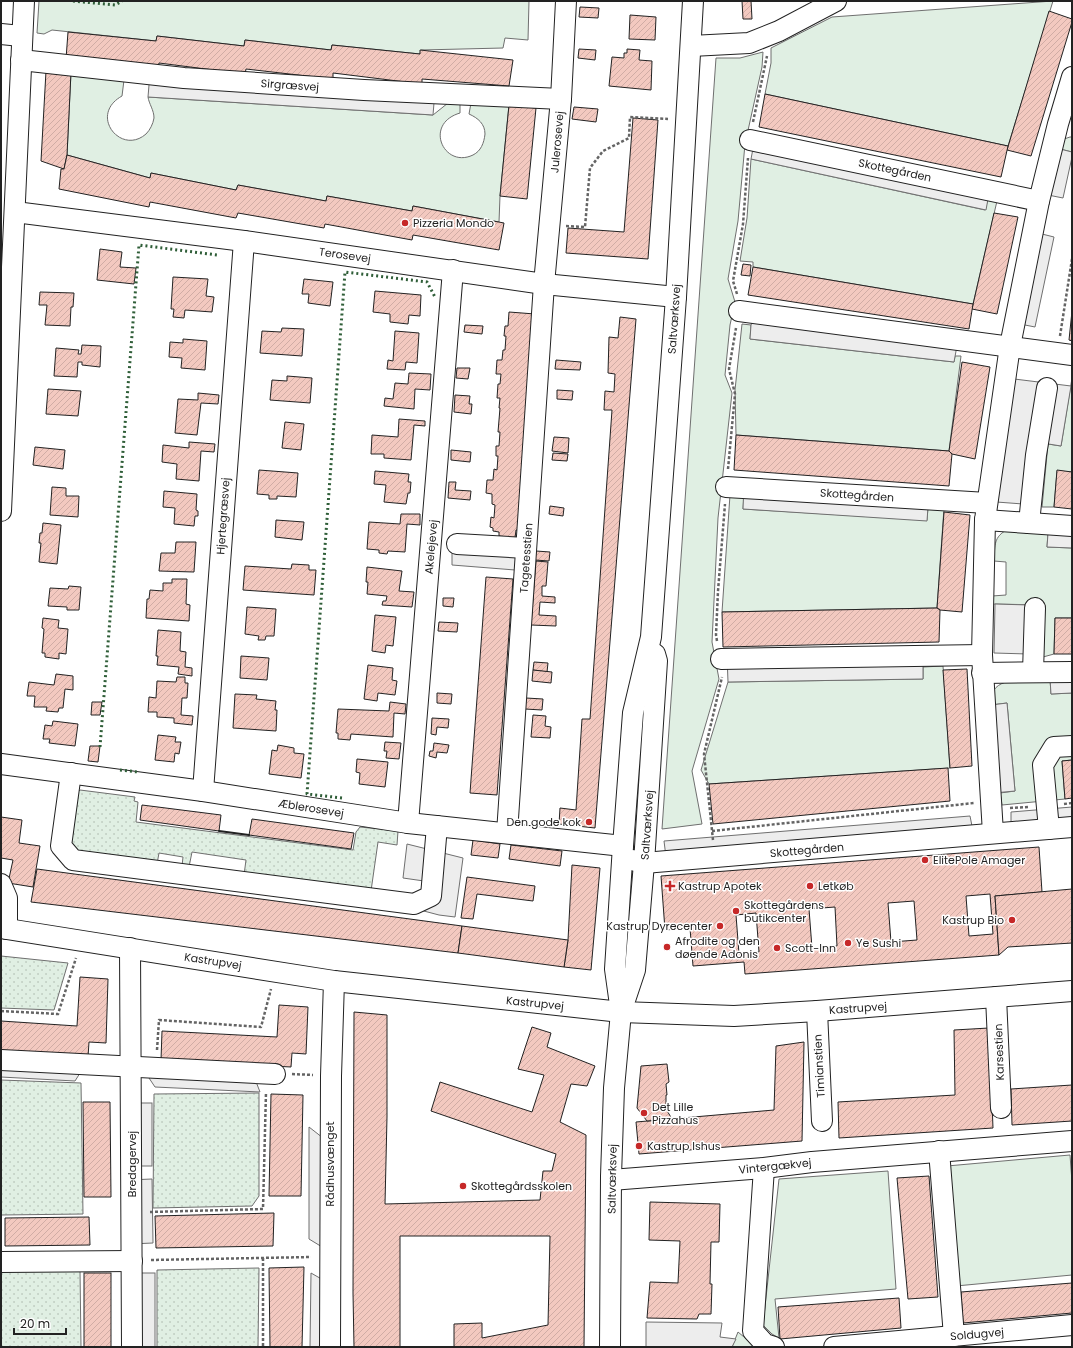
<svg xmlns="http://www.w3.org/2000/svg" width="1073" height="1348" viewBox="0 0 1073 1348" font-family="Poppins,sans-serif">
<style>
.park{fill:url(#park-dots);stroke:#6f6f6f}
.garden{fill:#e0efe3;stroke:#6f6f6f}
.parking{fill:#ededed;stroke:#6f6f6f}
.building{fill:url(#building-hatch);stroke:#222;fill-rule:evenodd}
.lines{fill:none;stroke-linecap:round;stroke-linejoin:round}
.minor-casing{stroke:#222;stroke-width:22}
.path{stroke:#646464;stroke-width:2.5;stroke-dasharray:3 2;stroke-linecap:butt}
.minor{stroke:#fff;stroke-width:20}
.hedge{stroke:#2f5e38;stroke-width:3;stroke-dasharray:2 3;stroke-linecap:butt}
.wall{stroke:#222;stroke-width:2}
.poi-dot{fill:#c62828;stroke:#fff;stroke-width:1.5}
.labels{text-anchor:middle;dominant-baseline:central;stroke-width:3;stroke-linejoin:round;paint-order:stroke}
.street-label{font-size:11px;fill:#222;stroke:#fff}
.poi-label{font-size:11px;fill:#222;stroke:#fff;text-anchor:start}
</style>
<defs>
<pattern id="park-dots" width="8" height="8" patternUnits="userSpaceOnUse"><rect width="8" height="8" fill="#e0efe3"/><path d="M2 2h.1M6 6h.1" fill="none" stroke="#c0cdc2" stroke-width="1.8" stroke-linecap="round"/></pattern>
<pattern id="building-hatch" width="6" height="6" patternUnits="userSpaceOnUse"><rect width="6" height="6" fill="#f3c9c0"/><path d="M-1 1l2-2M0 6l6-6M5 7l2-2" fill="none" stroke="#d0aca5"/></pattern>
</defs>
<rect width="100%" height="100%" fill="#fff"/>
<g class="park">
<polygon points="80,790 135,797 134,801 138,802 136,822 353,850 356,832 360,827 398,831 397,845 378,842 371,891 244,875 246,860 192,852 189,867 182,866 183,857 159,853 157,864 81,854 73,849 69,841 76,794"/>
<polygon points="1,956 68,963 54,1010 1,1008"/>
<polygon points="1,1080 81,1083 83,1214 1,1215"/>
<polygon points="259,1093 259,1196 252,1206 153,1208 154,1094"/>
<polygon points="259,1268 258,1347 157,1347 157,1270"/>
<polygon points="1,1270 80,1270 81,1347 1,1347"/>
</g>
<g class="garden">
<polygon points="39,1 529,1 528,40 505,38 503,48 421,50 420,54 332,45 331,50 245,40 244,46 157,36 156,41 52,30 44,34 37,33"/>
<polygon points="1053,1 1008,146 765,94 771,63 771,48 832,17"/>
<polygon points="763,52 762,67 745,144 738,221 728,279 735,302 730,325 725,375 732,393 718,518 712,642 719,679 692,771 702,824 662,829 716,58 740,58"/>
<path d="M 71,72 L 124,80 L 122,96 C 88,115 121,156 146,134 C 150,130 153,124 154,118 C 154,110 149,104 148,97 L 433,115 L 448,103 L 460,103 L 460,113 C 423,124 444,169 473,155 C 481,151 484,143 485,134 C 485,124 478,118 469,114 L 471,103 L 509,105 L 500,196 L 499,222 L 413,206 L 412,211 L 327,196 L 326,201 L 238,185 L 236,190 L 151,173 L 150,178 L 67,155 Z"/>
<polygon points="1070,137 1072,137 1072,152 1060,149 1064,139"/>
<polygon points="751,159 985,210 988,199 997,201 973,304 753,267 753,262 740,261 747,218"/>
<polygon points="742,324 751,325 750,339 954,362 955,356 961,356 949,451 736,435 735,390"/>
<polygon points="1072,378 1072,472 1057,471 1054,507 1042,507 1048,444 1061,446"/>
<polygon points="730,495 744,495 743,509 927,520 928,507 944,508 937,608 722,612"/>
<path d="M 1005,531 L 1048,533 L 1047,547 L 1072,548 L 1072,618 L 1055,618 L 1054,654 L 1043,657 L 1045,605 L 992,604 L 992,596 L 1006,595 L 1006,562 L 994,561 C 995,548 993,538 1005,531 Z"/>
<polygon points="943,666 950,768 709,784 701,770 728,682 923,679 923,667"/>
<path d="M 1050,679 L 1051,694 L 1072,693 L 1072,760 L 1062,761 L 1065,799 L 1002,805 L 1000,793 L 1015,791 L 1007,703 L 991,705 C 992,700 992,693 994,690 C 1003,676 1035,680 1050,679 Z"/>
<polygon points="1070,1155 1072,1182 1072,1275 956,1286 947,1166"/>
<polygon points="888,1171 896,1289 775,1299 779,1338 772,1334 763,1325 779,1179"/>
<polygon points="738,1332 756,1347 732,1347"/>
</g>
<g class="parking">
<polygon points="150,73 435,91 433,115 148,97"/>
<polygon points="755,138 988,199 986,210 751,159"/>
<polygon points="1060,149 1072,152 1072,157 1063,198 1038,193"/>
<polygon points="1030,231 1054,237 1035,327 1010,322"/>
<polygon points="757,312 959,335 954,362 750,339 751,325"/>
<polygon points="998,377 1071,386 1061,446 1030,441 1023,504 983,501"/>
<polygon points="744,482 929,493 927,521 743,509"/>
<polygon points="1048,533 1072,534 1072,548 1047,547"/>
<polygon points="452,552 516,557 515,570 452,565"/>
<polygon points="995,604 1029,605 1028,654 994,653"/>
<polygon points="923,653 923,679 728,682 727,655"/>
<polygon points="1072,670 1072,693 1051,694 1050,679"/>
<polygon points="1007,703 1015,791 983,794 991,705"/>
<polygon points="1072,807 1072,820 1011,825 1011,812"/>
<polygon points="970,816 974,836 667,865 664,841"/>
<polygon points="407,844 463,858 455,917 439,915 420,910 424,881 403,878"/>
<polygon points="1,1057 87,1062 75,1081 1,1077"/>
<polygon points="147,1075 255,1079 260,1092 155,1087"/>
<rect x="129" y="1103" width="23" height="63"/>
<polygon points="309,1127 332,1145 332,1253 309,1239"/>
<polygon points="152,1179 153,1243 130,1244 128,1180"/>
<rect x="130" y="1273" width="25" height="74"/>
<polygon points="311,1273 332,1285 332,1347 310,1347"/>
<polygon points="646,1322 722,1323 720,1337 736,1339 732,1347 646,1347"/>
</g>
<g class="building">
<polygon points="742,1 751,1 752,19 743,19"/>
<polygon points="580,7 599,8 598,18 579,17"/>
<polygon points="1049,11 1072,19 1072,22 1031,156 1007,150"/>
<polygon points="630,15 656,17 655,40 629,39"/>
<polygon points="68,32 156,41 157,36 244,46 245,40 331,50 332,45 420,54 420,50 513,60 509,86 422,79 422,84 333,73 333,79 246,69 245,74 159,63 158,69 66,59"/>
<polygon points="579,49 596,50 595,60 578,58"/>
<polygon points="627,49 640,50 639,60 652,61 651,90 609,86 612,57 624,58 624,53 627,53"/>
<polygon points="46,71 71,72 67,155 64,169 41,161"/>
<polygon points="765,94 1008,146 1001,177 759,127"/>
<polygon points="509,105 536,108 527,199 500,196"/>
<polygon points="574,107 598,109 596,122 572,119"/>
<polygon points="633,118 658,120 648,259 566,253 568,228 624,232"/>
<polygon points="67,155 150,178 151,173 236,190 238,185 326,201 327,196 412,211 413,206 504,223 499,250 413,235 412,240 325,224 324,228 238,213 236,218 150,202 149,207 59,189 61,169 64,169"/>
<polygon points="994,213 1018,217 997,314 972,309"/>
<polygon points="100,249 122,252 120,267 136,268 134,284 97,280"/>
<polygon points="743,264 751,265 750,276 741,275"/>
<polygon points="753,267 973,304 969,329 748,295"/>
<polygon points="173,277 208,279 206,296 214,297 212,312 185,310 184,318 173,317 174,309 171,309"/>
<polygon points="304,279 333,282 330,306 308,303 309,294 302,294"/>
<polygon points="375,291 421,295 420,316 409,315 408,324 390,322 390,314 373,312"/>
<polygon points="40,292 74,293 73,307 71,307 70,326 45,325 47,305 39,305"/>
<polygon points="1072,311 1072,341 1069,340"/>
<polygon points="509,312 535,314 518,530 516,530 515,538 499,536 499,532 493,531 493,528 490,527 491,517 494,518 495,505 492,504 492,494 486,493 487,480 493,480 494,469 497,470 498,456 496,456 496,446 499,446 500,432 498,432 500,408 499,408 500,398 497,398 498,384 500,384 501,374 496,374 497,360 502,360 503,350 505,350 506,336 504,336 505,326 508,326"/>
<polygon points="620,317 636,319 595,828 559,824 560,808 576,810 582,719 590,719 612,410 604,410 605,391 614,392 615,374 608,373 609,337 618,338"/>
<polygon points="465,325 483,326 482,334 464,332"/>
<polygon points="282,328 304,329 302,356 260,353 262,331 281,332"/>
<polygon points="395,331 419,333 417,363 406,362 405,370 387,369 388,360 393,361"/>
<polygon points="183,339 207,341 205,370 181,368 182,358 169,357 170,342 183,343"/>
<polygon points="82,345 101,346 100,367 82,365 82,362 78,362 77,377 54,376 56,348 79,350 78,354 81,354"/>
<polygon points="556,360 581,362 580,370 555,369"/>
<polygon points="962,362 990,367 975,459 952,454 949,451"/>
<polygon points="457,368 470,368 468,379 456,378"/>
<polygon points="409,373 431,374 430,390 415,389 414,409 384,406 385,398 393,399 395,383 408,384"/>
<polygon points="287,376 312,378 310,403 270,400 272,380 287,381"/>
<polygon points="48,389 81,391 78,416 46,414"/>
<polygon points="557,390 573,391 572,400 557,399"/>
<polygon points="198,393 219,395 218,404 201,403 197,435 175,433 178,399 198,400"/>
<polygon points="455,395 470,396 469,404 472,404 471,414 454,412"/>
<polygon points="399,419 425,421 425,426 414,425 411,460 384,458 384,454 371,454 372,435 398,437"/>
<polygon points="285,422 304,424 301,450 282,448"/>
<polygon points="736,435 949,451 952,454 949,486 734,470"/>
<polygon points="554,437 569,438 568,453 552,451"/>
<polygon points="189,442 215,444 214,452 201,451 199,481 176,479 177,464 162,462 163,445 189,448"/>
<polygon points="35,447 65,450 63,469 33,465"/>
<polygon points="451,450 471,452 470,462 451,460"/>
<polygon points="553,453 568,454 567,461 552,460"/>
<polygon points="259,470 298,473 296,497 277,496 277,499 269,499 269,495 257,494"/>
<polygon points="1057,470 1072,472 1072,509 1054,507"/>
<polygon points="375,471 409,474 408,482 411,482 410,493 408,493 406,504 384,502 386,485 374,484"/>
<polygon points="449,482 456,482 455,490 471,491 470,500 448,498"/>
<polygon points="52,487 66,488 66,496 79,496 78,517 50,515"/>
<polygon points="164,491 197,494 196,510 198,511 198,516 195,516 194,526 174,524 175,508 163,507"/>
<polygon points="550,506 564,508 563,516 549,514"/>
<polygon points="944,512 970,515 962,612 940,610 937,608"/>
<polygon points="401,514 420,514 420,525 407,524 405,552 388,551 387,554 379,553 379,550 367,549 369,522 400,524"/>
<polygon points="276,520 304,522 302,540 275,537"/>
<polygon points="43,523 61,525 57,564 39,562 41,543 39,543 40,533 42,533"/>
<polygon points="176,542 196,542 194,572 159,571 161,553 175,553"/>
<polygon points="536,551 550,552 549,561 535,560"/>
<polygon points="536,561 548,562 546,586 542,586 542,596 555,597 555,603 540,602 539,615 556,616 556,626 531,625"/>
<polygon points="292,564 309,565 309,570 316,570 314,595 243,590 245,566 291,569"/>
<polygon points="367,567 402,571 399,591 414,592 412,607 382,605 383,601 386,601 387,596 367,594 368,582 366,582"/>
<polygon points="486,577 513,579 497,795 470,793"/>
<polygon points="172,579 187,579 186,604 190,605 189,621 146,618 147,599 149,599 150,590 163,591 163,583 172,583"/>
<polygon points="69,586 81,587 79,610 67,610 67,607 48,606 50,588 68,589"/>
<polygon points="443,598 454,598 453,607 443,606"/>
<polygon points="247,607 276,609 274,636 266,636 265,640 258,640 259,636 245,634"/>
<polygon points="937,608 940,610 939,642 723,647 722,612"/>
<polygon points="375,615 396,617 393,646 386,645 385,653 372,651"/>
<polygon points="43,618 59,620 58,628 68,629 66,654 59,653 59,659 45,657 45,653 42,653 44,629 42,628"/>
<polygon points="1055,618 1072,618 1072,654 1054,654"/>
<polygon points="439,622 458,623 457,632 438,631"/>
<polygon points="158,630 181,632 180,651 186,652 185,667 192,668 192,676 178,674 179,667 157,665 158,656 156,656"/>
<polygon points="241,656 269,658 267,680 240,678"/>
<polygon points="534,662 548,663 547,672 533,670"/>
<polygon points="368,665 393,668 392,680 397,681 395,695 378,693 377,701 364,699"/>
<polygon points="967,669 972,766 950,768 943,670"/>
<polygon points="533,670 552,672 551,683 532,681"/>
<polygon points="56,674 73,676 73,690 65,689 63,708 59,708 58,712 46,711 47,707 34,707 35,696 27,696 29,682 54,685"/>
<polygon points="177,677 185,677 185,683 188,683 187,698 182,698 181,715 193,716 192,725 174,723 174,718 157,717 157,712 148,712 149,697 156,698 157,681 176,682"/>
<polygon points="437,693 452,694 451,704 437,703"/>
<polygon points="235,694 257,695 256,699 276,701 275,710 277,710 276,731 233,728"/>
<polygon points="526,698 543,699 542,710 525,709"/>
<polygon points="92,702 102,702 100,715 91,715"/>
<polygon points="390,702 406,704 405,714 394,713 393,737 351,734 350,740 338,739 338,733 336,733 338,709 389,711"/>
<polygon points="533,715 546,716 545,726 551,727 550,738 531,737"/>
<polygon points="432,718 449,719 448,728 437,727 436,735 431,734"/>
<polygon points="53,721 78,724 75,746 49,743 50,739 43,739 45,725 52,726"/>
<polygon points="158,735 176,737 175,742 181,742 179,754 175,753 174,762 155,760"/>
<polygon points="385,742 401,743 399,759 386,758 387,751 384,751"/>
<polygon points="434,743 449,745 447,753 437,752 436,758 429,756 430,751 433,751"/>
<polygon points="278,745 294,748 294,753 304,754 301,778 269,774 272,750 277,751"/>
<polygon points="90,746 100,746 98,762 88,761"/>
<polygon points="357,759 388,762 385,787 359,784 360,773 356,772"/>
<polygon points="1072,760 1072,798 1065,799 1062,761"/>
<polygon points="948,768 950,801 713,824 709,784"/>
<polygon points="142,805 221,815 219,831 140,820"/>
<polygon points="1,817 22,820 19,843 40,846 33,887 8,883 13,860 1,858"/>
<polygon points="252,819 354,833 351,849 249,835"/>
<polygon points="473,840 500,844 498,858 471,855"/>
<polygon points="511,845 562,851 560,866 509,859"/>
<path d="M 1039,847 L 1042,892 L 995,896 L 999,955 L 745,974 L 744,962 L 693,966 L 690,928 L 665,930 L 661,876 ZM 990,894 L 993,934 L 969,936 L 966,896 ZM 914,901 L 917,940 L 891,942 L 888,903 ZM 835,907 L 837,946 L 812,948 L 809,909 ZM 756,913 L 759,952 L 739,954 L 736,915 Z"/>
<polygon points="572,865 600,868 591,970 564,967 568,940"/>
<polygon points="37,869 462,926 458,953 31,902"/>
<polygon points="467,877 535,886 533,901 477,894 473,919 461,918"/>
<polygon points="1072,889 1072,943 1008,947 999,955 995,896"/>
<polygon points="462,926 568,940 564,967 458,953"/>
<polygon points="80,977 108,979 106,1043 89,1042 88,1057 1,1050 1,1021 77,1026"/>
<polygon points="279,1005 308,1007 306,1054 292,1053 291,1067 161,1060 162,1031 277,1037"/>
<polygon points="354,1012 387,1015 387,1117 385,1204 540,1200 543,1171 552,1171 556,1154 431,1111 440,1082 532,1112 544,1075 518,1069 532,1027 551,1033 547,1047 595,1066 587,1086 571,1084 560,1122 586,1135 584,1347 454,1347 454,1324 482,1323 482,1338 548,1325 550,1236 400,1236 400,1347 354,1347 353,1293"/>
<polygon points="989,1028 993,1128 839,1138 838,1102 955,1095 954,1030"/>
<polygon points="804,1042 802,1141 639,1154 636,1122 774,1110 776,1046"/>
<polygon points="667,1064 669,1082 666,1084 667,1095 666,1095 666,1109 672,1119 647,1121 637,1108 641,1066"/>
<polygon points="1072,1085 1072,1121 1012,1125 1011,1089"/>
<polygon points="271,1094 303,1095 301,1196 269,1196"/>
<polygon points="83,1102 110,1102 111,1197 84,1197"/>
<polygon points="929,1176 938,1297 908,1299 897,1178"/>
<polygon points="650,1202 720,1204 719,1242 711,1242 710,1284 712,1284 711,1314 699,1314 697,1319 647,1318 650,1282 678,1283 680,1241 649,1240"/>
<polygon points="274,1213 273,1246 156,1248 155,1216"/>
<polygon points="89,1217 90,1245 5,1246 5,1218"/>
<polygon points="304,1267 302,1347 270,1347 269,1268"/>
<rect x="84" y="1273" width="27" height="74"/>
<polygon points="1072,1283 1072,1313 963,1323 961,1292"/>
<polygon points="899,1298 901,1328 780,1339 778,1307"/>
</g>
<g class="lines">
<g class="minor-casing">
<g id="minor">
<polyline points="1,34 21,36"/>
<polyline points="691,46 749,43 779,31 836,1"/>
<polyline points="21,60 184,78 364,90 561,99"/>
<polyline points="750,140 1039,201"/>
<polyline points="15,212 244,241 544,284 676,297"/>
<polyline points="739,311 1072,355"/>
<polyline points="726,487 987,503"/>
<polyline points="1,511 24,1"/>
<polyline points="985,520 1072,526"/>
<polyline points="1029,523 1036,455 1047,388"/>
<polyline points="457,544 526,548"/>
<polyline points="721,659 982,655"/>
<polyline points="1033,672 1035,608"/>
<polyline points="982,673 1072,672"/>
<polyline points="1,764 203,791 408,823 623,846"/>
<polyline points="71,773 61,846 73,860 414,904 431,896 437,826"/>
<polyline points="203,791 244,241"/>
<polyline points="408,823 453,270"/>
<polyline points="1049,829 1043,765 1054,747 1072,746"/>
<polyline points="507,833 544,284 561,99 566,1"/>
<polyline points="993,833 982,655 985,520 1010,346 1039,201 1058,124 1072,77"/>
<polyline points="632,860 644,863 1072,827"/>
<polyline points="1,884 7,898 7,929"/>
<polyline points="1,928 334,981 621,1012 734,1016 817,1011 1072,991"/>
<polyline points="130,948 132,1347"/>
<polyline points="996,997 1001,1108"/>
<polyline points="817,1011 822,1121"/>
<polyline points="621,1012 615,969 623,846 633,713 651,637 676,297 693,1"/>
<polyline points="1,1060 275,1074"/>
<polyline points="939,1151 954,1336"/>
<polyline points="764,1168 753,1331 765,1344 774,1347"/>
<polyline points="611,1180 764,1168 812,1162 1072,1141"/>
<polyline points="1,1262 132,1261"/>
<polyline points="330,1347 331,1076 334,981"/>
<polyline points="610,1347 611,1176 614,1088 621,1012 635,970 644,863 657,661 655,654"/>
<polyline points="834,1347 1072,1325"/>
</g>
</g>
<g class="path">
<polyline points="753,122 767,56"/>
<polyline points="566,226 585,227 590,168 603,151 629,138 630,117 668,119"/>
<polyline points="737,294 733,281 743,224 748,158"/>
<polyline points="1060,336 1072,259"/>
<polyline points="728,469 735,394 729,369 736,328"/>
<polyline points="717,641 716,635 718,591 725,504"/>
<polyline points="1064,804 1072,803"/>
<polyline points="1010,808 1029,807"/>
<polyline points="712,831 974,803"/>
<polyline points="713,840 704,754 722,677"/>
<polyline points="1,1011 58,1014 76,958"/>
<polyline points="157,1050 159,1020 261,1027 271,989"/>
<polyline points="292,1074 313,1075"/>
<polyline points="150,1212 263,1209 266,1092"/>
<polyline points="263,1258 263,1347"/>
<polyline points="151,1260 311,1257"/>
</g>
<use href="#minor" class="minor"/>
<g class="hedge">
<polyline points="73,1 115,5 122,1"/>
<polyline points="100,747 139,245 217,255"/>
<polyline points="120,770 138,772"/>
<polyline points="342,798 307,794 345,272 427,282 435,297"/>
</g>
<polyline class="wall" points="219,831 249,835"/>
</g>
<g class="poi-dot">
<circle cx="405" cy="223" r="4"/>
<circle cx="589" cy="822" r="4"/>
<circle cx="925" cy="860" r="4"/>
<path d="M668 880h4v4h4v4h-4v4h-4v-4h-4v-4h4z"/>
<circle cx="810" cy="886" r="4"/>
<circle cx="736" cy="911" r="4"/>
<circle cx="1012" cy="920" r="4"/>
<circle cx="720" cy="926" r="4"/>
<circle cx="848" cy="943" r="4"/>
<circle cx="667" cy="947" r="4"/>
<circle cx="777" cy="948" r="4"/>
<circle cx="644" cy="1113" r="4"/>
<circle cx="639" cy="1146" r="4"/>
<circle cx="463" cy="1186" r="4"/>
</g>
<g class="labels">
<g class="street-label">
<text transform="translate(290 85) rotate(4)">Sirgræsvej</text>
<text transform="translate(557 142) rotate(-85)">Julerosevej</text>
<text transform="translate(895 170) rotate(12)">Skottegården</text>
<text transform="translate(345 255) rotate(8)">Terosevej</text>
<text transform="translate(674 319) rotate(-86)">Saltværksvej</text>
<text transform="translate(857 495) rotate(4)">Skottegården</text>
<text transform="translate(223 516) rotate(-86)">Hjertegræsvej</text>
<text transform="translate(431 547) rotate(-85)">Akelejevej</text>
<text transform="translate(526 558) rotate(-86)">Tagetesstien</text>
<text transform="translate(311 808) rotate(9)">Æblerosevej</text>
<text transform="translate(647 825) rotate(-86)">Saltværksvej</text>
<text transform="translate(807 850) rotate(-5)">Skottegården</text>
<text transform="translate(213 961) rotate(9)">Kastrupvej</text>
<text transform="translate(535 1003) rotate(6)">Kastrupvej</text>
<text transform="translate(858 1008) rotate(-4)">Kastrupvej</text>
<text transform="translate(999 1052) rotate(-92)">Karsestien</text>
<text transform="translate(819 1066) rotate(-93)">Timianstien</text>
<text transform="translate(132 1164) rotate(-90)">Bredagervej</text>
<text transform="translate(330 1164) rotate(-90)">Rådhusvænget</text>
<text transform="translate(775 1166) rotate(-6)">Vintergækvej</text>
<text transform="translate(612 1179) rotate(-89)">Saltværksvej</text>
<text transform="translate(977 1334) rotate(-5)">Soldugvej</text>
</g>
<g class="poi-label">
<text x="413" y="223">Pizzeria Mondo</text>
<text x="581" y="822" text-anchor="end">Den gode kok</text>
<text x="933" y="860">ElitePole Amager</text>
<text x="678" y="886">Kastrup Apotek</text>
<text x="818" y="886">Letkøb</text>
<text x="744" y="905">Skottegårdens<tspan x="744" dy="13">butikcenter</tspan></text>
<text x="1004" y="920" text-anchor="end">Kastrup Bio</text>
<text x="712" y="926" text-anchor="end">Kastrup Dyrecenter</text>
<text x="675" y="941">Afrodite og den<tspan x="675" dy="13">døende Adonis</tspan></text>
<text x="856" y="943">Ye Sushi</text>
<text x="785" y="948">Scott-Inn</text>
<text x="652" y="1107">Det Lille<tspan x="652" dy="13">Pizzahus</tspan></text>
<text x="647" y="1146">Kastrup Ishus</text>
<text x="471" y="1186">Skottegårdsskolen</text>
</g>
</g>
<rect width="1073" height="1348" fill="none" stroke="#222222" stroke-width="4"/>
<path d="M14 1328v6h52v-6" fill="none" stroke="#222222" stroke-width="2"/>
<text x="20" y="1328" font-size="12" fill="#222222" stroke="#ffffff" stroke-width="3" paint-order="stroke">20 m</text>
</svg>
